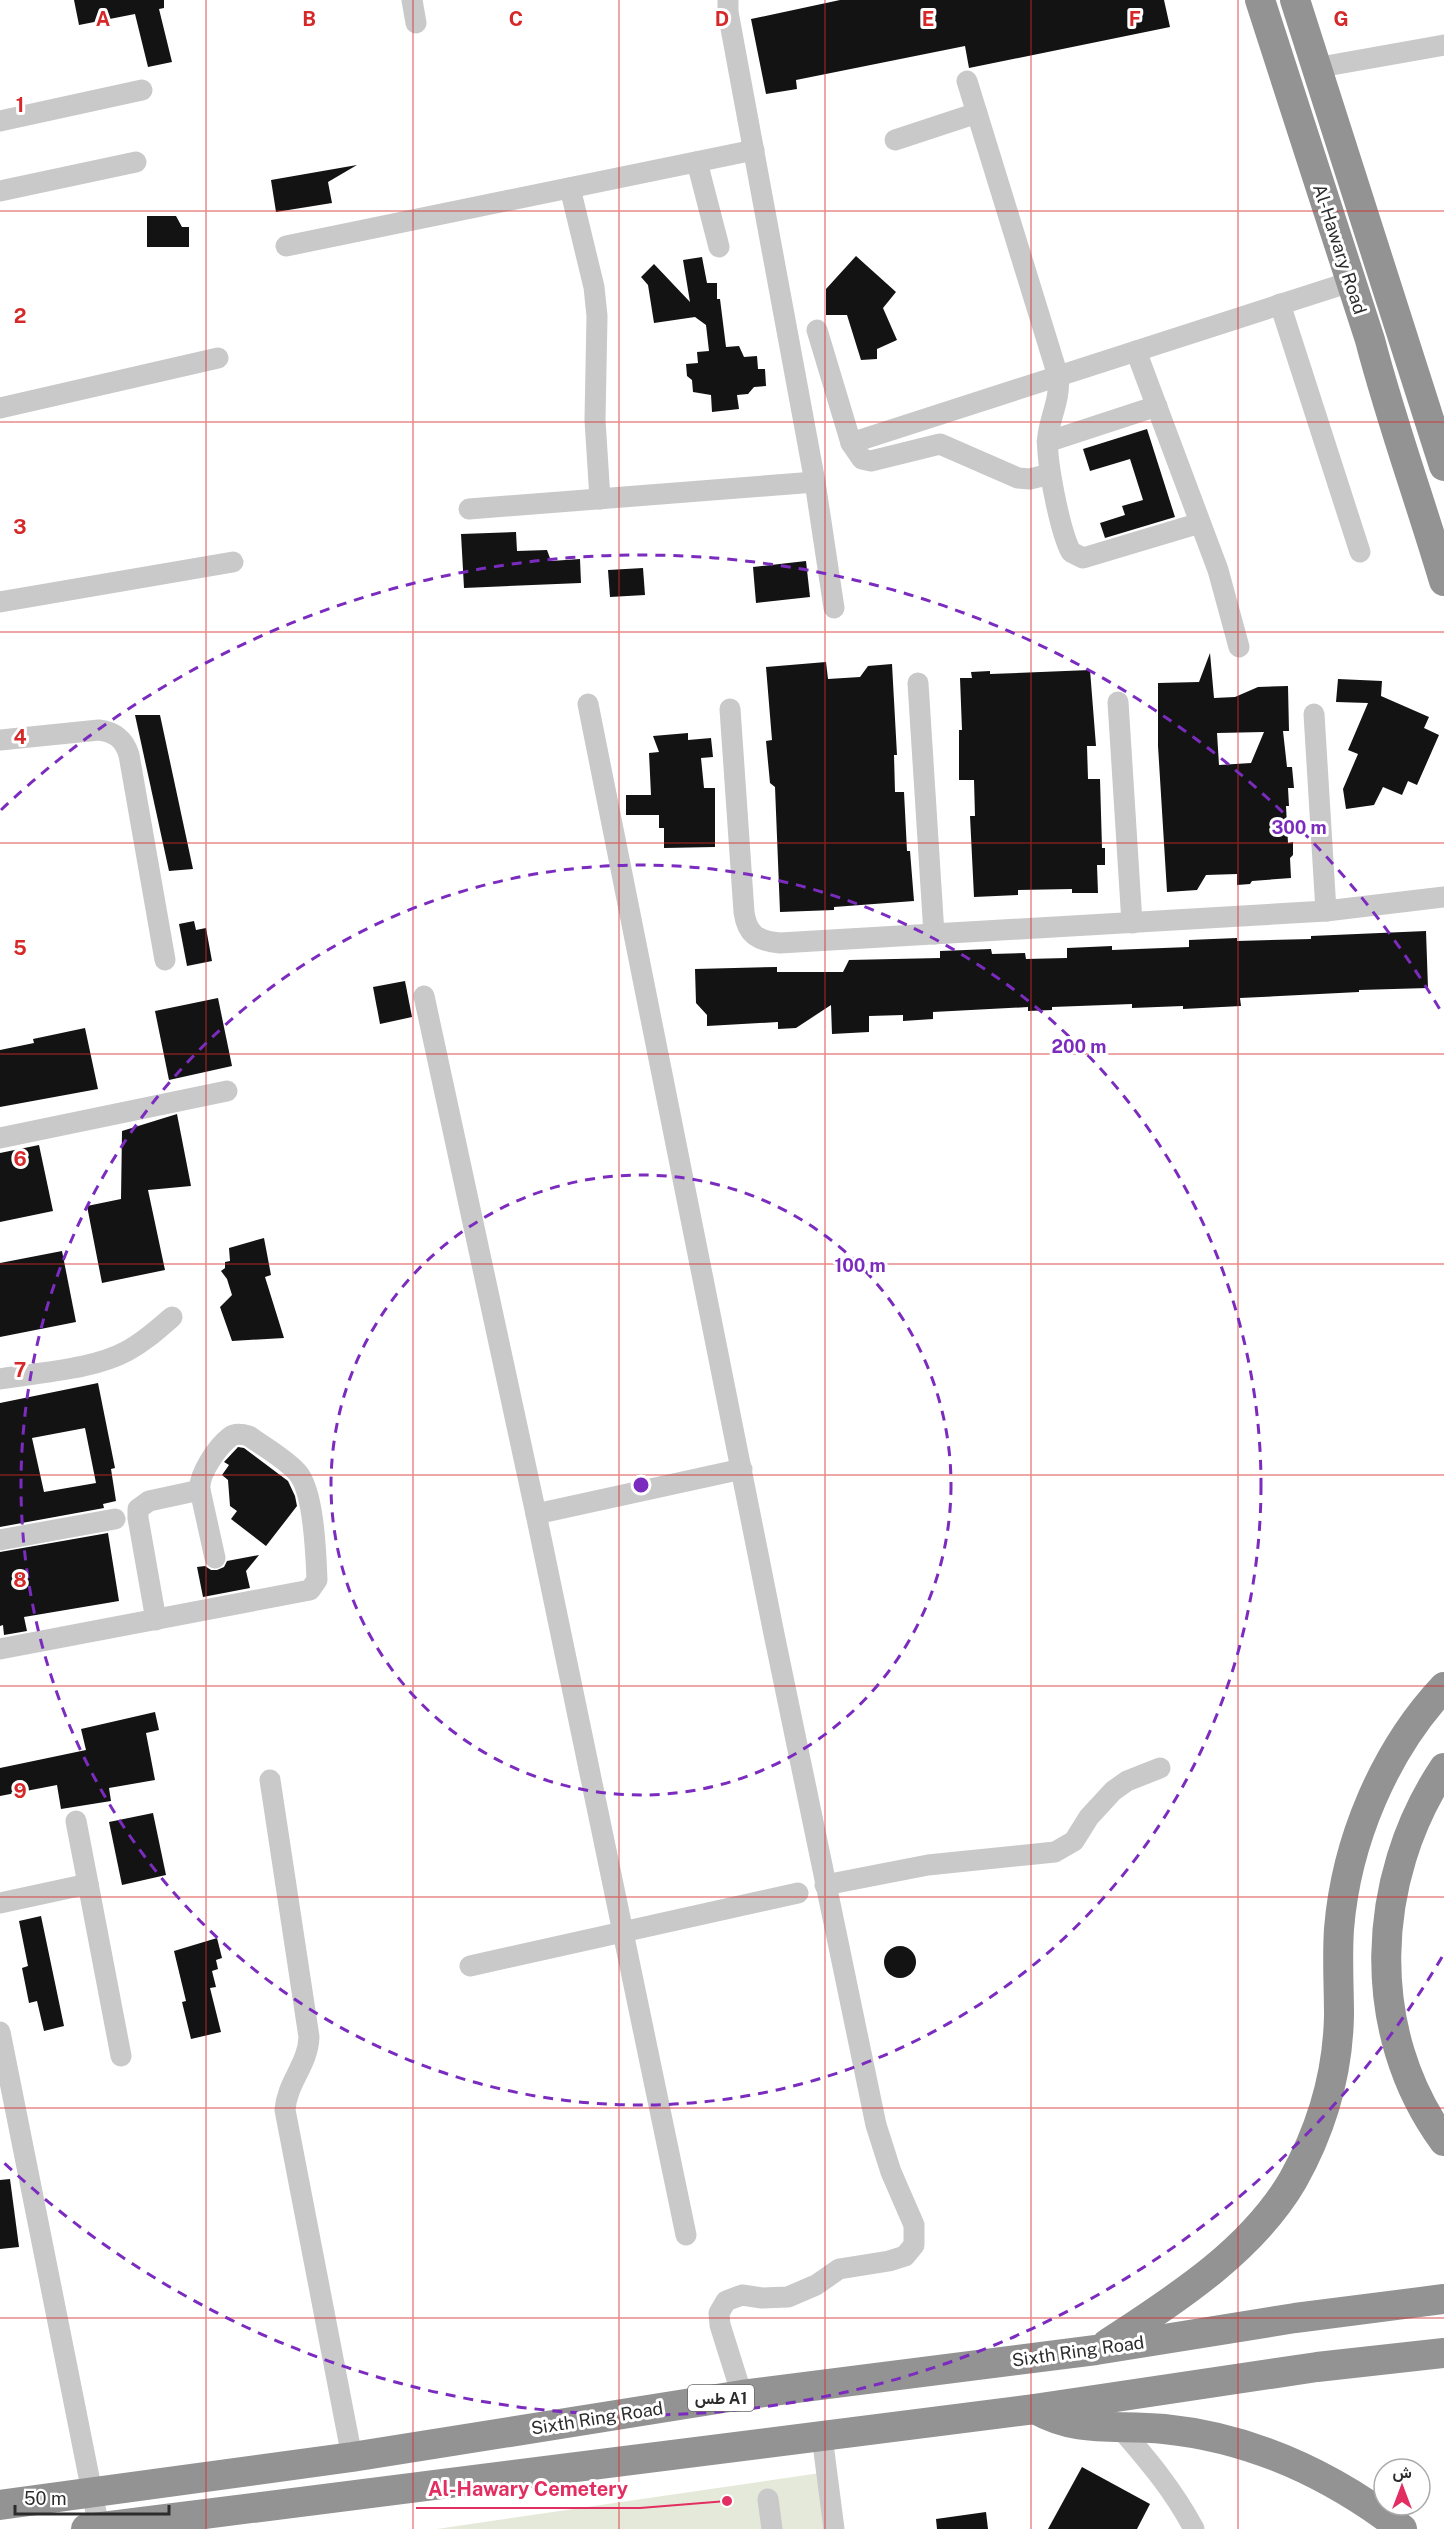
<svg xmlns="http://www.w3.org/2000/svg" width="1444" height="2529" viewBox="0 0 1444 2529" font-family="'Public Sans',Vazirmatn,sans-serif">
<style>
.green{fill:#e5e9d9}
.building{fill:#131313;fill-rule:evenodd}
.lines{fill:none;stroke-linecap:round;stroke-linejoin:round}
.minor{stroke:#c9c9c9;stroke-width:21}
.highway{stroke:#939393;stroke-width:30}
.grid{fill:none;stroke:#d62828;stroke-width:1.5;stroke-opacity:0.55}
.ring{fill:none;stroke:#7b2cbf;stroke-width:3;stroke-dasharray:10 8}
.labels{text-anchor:middle;dominant-baseline:central;stroke-width:6;stroke-linejoin:round;paint-order:stroke}
.shield{fill:#fff;stroke:#6b6b6b;stroke-width:1.5}
.shield-label{font-size:16px;font-weight:bold;fill:#2c2c2c}
.street-label{font-size:18px;fill:#2c2c2c;stroke:#fff}
.grid-label{font-size:20px;text-anchor:middle;font-weight:bold;fill:#d62828;stroke:#fff;stroke-width:6;stroke-linejoin:round;paint-order:stroke}
.centre{fill:#7b2cbf;stroke:#fff;stroke-width:3}
.ring-label{font-size:18px;text-anchor:middle;font-weight:bold;fill:#7b2cbf;stroke:#fff;stroke-width:6;stroke-linejoin:round;paint-order:stroke}
.leader{fill:none;stroke:#e22e60;stroke-width:2}
.callout-dot{fill:#e22e60;stroke:#fff;stroke-width:2}
.callout-label{font-size:20px;text-anchor:middle;font-weight:bold;fill:#e22e60;stroke:#fff;stroke-width:6;stroke-linejoin:round;paint-order:stroke}
</style>
<rect width="100%" height="100%" fill="#fff"/>
<polygon class="green" points="820,2473 829,2529 437,2529"/>
<g class="building">
<polygon points="74,0 164,0 164,8 159,9 172,62 148,67 135,14 79,25"/>
<polygon points="840,0 1164,0 1170,27 969,68 965,46 796,80 797,89 766,94 751,19"/>
<polygon points="357,165 328,182 332,203 276,212 271,180"/>
<polygon points="147,216 176,216 182,227 189,227 189,247 147,247"/>
<polygon points="856,256 896,292 883,308 897,340 877,349 877,359 861,360 847,315 826,315 826,289"/>
<polygon points="702,257 707,283 717,283 717,299 720,299 726,347 739,346 744,357 757,356 758,369 765,369 766,386 754,387 748,394 737,395 739,409 712,412 711,395 693,392 692,380 687,376 686,364 698,363 697,352 709,351 706,325 695,317 654,323 648,285 641,277 654,264 690,302 683,260"/>
<polygon points="1147,429 1175,517 1105,538 1100,523 1125,515 1122,506 1143,500 1130,459 1090,471 1083,449"/>
<polygon points="516,532 517,551 547,550 551,561 580,559 581,583 464,588 461,534"/>
<polygon points="806,561 810,597 756,603 753,567"/>
<polygon points="643,568 645,595 610,597 608,570"/>
<path d="M 1210,653 L 1214,698 L 1235,697 L 1258,687 L 1288,686 L 1289,731 L 1283,731 L 1287,767 L 1292,767 L 1294,788 L 1288,788 L 1289,806 L 1286,806 L 1288,843 L 1293,842 L 1293,855 L 1290,858 L 1291,878 L 1252,881 L 1250,884 L 1237,885 L 1237,874 L 1206,875 L 1197,890 L 1167,892 L 1158,746 L 1158,683 L 1199,682 ZM 1264,732 L 1251,763 L 1219,765 L 1217,733 Z"/>
<polygon points="826,662 828,679 860,677 868,666 892,664 897,755 894,755 895,792 904,792 907,851 910,851 914,901 834,907 834,910 780,912 775,787 770,783 766,741 772,740 766,667"/>
<polygon points="1090,670 1096,746 1087,746 1088,779 1100,779 1102,848 1105,848 1105,865 1097,865 1098,893 1072,893 1072,889 1018,890 1018,895 974,897 970,816 975,816 974,780 959,780 959,730 962,730 960,678 972,678 971,672 990,671 990,674"/>
<polygon points="1338,679 1382,681 1381,696 1429,717 1424,728 1439,735 1417,785 1408,781 1402,795 1383,787 1374,805 1346,809 1343,789 1358,754 1348,750 1368,703 1336,702"/>
<polygon points="135,715 160,715 193,869 169,871"/>
<polygon points="688,733 688,740 711,738 713,757 701,758 704,788 715,788 715,847 664,848 664,828 659,828 659,815 626,815 626,795 651,795 649,753 659,752 653,736"/>
<polygon points="194,921 196,930 206,928 212,961 187,966 179,924"/>
<polygon points="1426,931 1428,988 1359,990 1359,992 1240,998 1241,1006 1183,1009 1183,1006 1132,1008 1132,1004 1052,1007 1052,1010 1028,1011 1028,1007 933,1012 933,1019 903,1021 903,1015 869,1016 869,1032 832,1034 831,1005 796,1028 778,1029 778,1022 707,1026 707,1015 696,1003 695,969 777,967 777,972 843,972 849,960 940,958 940,951 991,949 992,954 1025,953 1026,959 1067,958 1067,948 1112,946 1112,950 1189,947 1189,940 1237,938 1237,941 1311,939 1311,936"/>
<polygon points="405,981 412,1017 380,1024 373,987"/>
<polygon points="218,998 232,1066 169,1080 155,1011"/>
<polygon points="85,1028 98,1089 0,1107 0,1050 34,1043 33,1039"/>
<polygon points="177,1114 191,1186 148,1190 165,1270 102,1283 87,1206 121,1199 122,1131"/>
<polygon points="39,1145 53,1211 0,1222 0,1153"/>
<polygon points="264,1238 271,1275 265,1277 284,1338 232,1341 220,1307 232,1295 227,1279 221,1271 225,1268 225,1262 230,1261 229,1248"/>
<polygon points="62,1251 76,1322 0,1337 0,1263"/>
<path d="M 98,1383 L 115,1468 L 111,1469 L 116,1501 L 103,1504 L 104,1508 L 0,1527 L 0,1403 ZM 85,1428 L 96,1483 L 44,1492 L 32,1438 Z"/>
<polygon points="238,1447 244,1448 288,1481 295,1496 297,1506 266,1546 231,1519 237,1511 230,1506 228,1480 222,1475 229,1465 224,1462"/>
<polygon points="108,1533 119,1601 24,1617 27,1631 4,1635 3,1625 0,1626 0,1552"/>
<polygon points="259,1555 246,1571 250,1588 203,1597 197,1567 205,1566 211,1570 217,1570 224,1567 227,1561"/>
<polygon points="155,1712 159,1730 146,1733 155,1780 109,1788 111,1801 61,1809 57,1785 0,1796 0,1768 86,1750 81,1729"/>
<polygon points="153,1813 166,1875 122,1885 109,1822"/>
<polygon points="41,1916 64,2026 44,2031 37,2001 29,2003 22,1968 28,1966 19,1921"/>
<polygon points="217,1938 222,1958 216,1960 218,1969 212,1971 216,1987 210,1988 221,2032 191,2039 182,2002 186,2001 174,1951"/>
<circle cx="900" cy="1962" r="16"/>
<polygon points="10,2179 19,2247 0,2249 0,2180"/>
<polygon points="1082,2467 1150,2504 1137,2529 1048,2529"/>
<polygon points="986,2512 988,2529 937,2529 936,2519"/>
</g>
<g class="lines">
<g class="minor">
<polyline points="412,0 416,23"/>
<polyline points="728,0 728,12 815,482 834,608"/>
<polyline points="1315,68 1444,45"/>
<path d="M 967,81 L 1058,376 C 1061,396 1051,415 1048,435 C 1045,458 1060,531 1071,552 L 1083,558 L 1200,523"/>
<polyline points="0,121 142,90"/>
<polyline points="895,140 977,113"/>
<polyline points="697,162 719,247"/>
<polyline points="570,188 594,287 597,316 595,420 600,499"/>
<polyline points="0,191 136,162"/>
<polyline points="286,246 754,150"/>
<polyline points="1280,304 1360,552"/>
<polyline points="817,330 851,443 862,459 871,461 940,444 1018,478 1030,479 1050,474"/>
<polyline points="1136,351 1218,570 1239,647"/>
<polyline points="0,408 218,358"/>
<polyline points="1047,442 1157,406"/>
<polyline points="851,443 1350,282"/>
<polyline points="469,509 815,482"/>
<polyline points="0,602 233,562"/>
<polyline points="918,683 934,934"/>
<polyline points="1118,702 1132,923"/>
<polyline points="588,704 774,1634 876,2125 891,2172 914,2225 914,2245 905,2256 889,2261 839,2269 816,2285 788,2297 762,2298 742,2295 726,2301 719,2313 720,2325 742,2395"/>
<path d="M 730,709 L 744,912 C 747,934 757,941 780,943 L 1326,911 L 1444,897"/>
<polyline points="1314,714 1326,911"/>
<path d="M 0,740 L 99,730 C 115,732 124,739 129,755 L 165,960"/>
<polyline points="424,996 536,1514 686,2235"/>
<polyline points="0,1138 227,1091"/>
<path d="M 0,1379 C 40,1372 92,1370 127,1351 C 144,1342 157,1330 172,1317"/>
<polyline points="536,1514 742,1469"/>
<polyline points="0,1540 115,1519"/>
<polyline points="156,1620 138,1518 138,1509 149,1501 200,1490"/>
<path d="M 0,1649 L 310,1590 L 317,1580 C 316,1554 314,1490 297,1472 C 284,1458 264,1447 249,1436 C 242,1434 235,1433 230,1437 C 217,1447 198,1475 200,1490 L 215,1558"/>
<path d="M 270,1780 L 309,2037 C 308,2065 287,2082 285,2110 L 352,2457"/>
<polyline points="76,1821 121,2056"/>
<polyline points="825,1885 928,1865 1055,1852 1074,1841 1089,1817 1113,1791 1127,1781 1160,1768"/>
<polyline points="0,1903 88,1884"/>
<polyline points="470,1966 798,1893"/>
<polyline points="0,2032 99,2527"/>
<path d="M 1120,2428 C 1148,2460 1174,2491 1194,2529"/>
<polyline points="822,2436 834,2529"/>
<polyline points="768,2499 772,2529"/>
</g>
<g class="highway">
<path d="M 1260,0 L 1370,340 C 1391,421 1420,500 1444,581"/>
<polyline points="1295,0 1444,466"/>
<path d="M 1444,1768 C 1370,1879 1364,2032 1444,2141"/>
<path d="M 1107,2344 C 1174,2300 1251,2252 1293,2180 C 1321,2130 1338,2073 1339,2015 C 1339,1987 1337,1958 1339,1929 C 1346,1842 1384,1751 1444,1687"/>
<path d="M 1035,2409 C 1079,2434 1116,2424 1164,2429 C 1253,2438 1332,2475 1402,2529"/>
<polyline points="0,2505 352,2457 742,2395 1096,2350 1295,2318 1444,2299"/>
<polyline points="86,2529 1035,2409 1317,2367 1444,2353"/>
</g>
</g>
<path class="grid" d="M 206,0 L 206,2529M 413,0 L 413,2529M 619,0 L 619,2529M 825,0 L 825,2529M 1031,0 L 1031,2529M 1238,0 L 1238,2529M 0,211 L 1444,211M 0,422 L 1444,422M 0,632 L 1444,632M 0,843 L 1444,843M 0,1054 L 1444,1054M 0,1264 L 1444,1264M 0,1475 L 1444,1475M 0,1686 L 1444,1686M 0,1897 L 1444,1897M 0,2108 L 1444,2108M 0,2318 L 1444,2318"/>
<g class="ring">
<circle cx="641" cy="1485" r="310"/>
<circle cx="641" cy="1485" r="620"/>
<path d="M1442 1957A930 930 0 0 1 1 2160M1 810A930 930 0 0 1 1442 1013"/>
</g>
<g class="labels">
<rect class="shield" x="688" y="2385" width="66" height="26" rx="4.5"/>
<g class="shield-label">
<text x="721" y="2398">طس A1</text>
</g>
<g class="street-label">
<text transform="translate(1340 249) rotate(72)">Al-Hawary Road</text>
<text transform="translate(1078 2351) rotate(-8)">Sixth Ring Road</text>
<text transform="translate(597 2418) rotate(-9)">Sixth Ring Road</text>
</g>
</g>
<g class="grid-label">
<text x="103" y="26">A</text>
<text x="309" y="26">B</text>
<text x="516" y="26">C</text>
<text x="722" y="26">D</text>
<text x="928" y="26">E</text>
<text x="1135" y="26">F</text>
<text x="1341" y="26">G</text>
<text x="20" y="112">1</text>
<text x="20" y="323">2</text>
<text x="20" y="534">3</text>
<text x="20" y="744">4</text>
<text x="20" y="955">5</text>
<text x="20" y="1166">6</text>
<text x="20" y="1377">7</text>
<text x="20" y="1587">8</text>
<text x="20" y="1798">9</text>
</g>
<circle cx="641" cy="1485" r="9" class="centre"/>
<g class="ring-label">
<text x="1299" y="834">300 m</text>
<text x="1079" y="1053">200 m</text>
<text x="860" y="1272">100 m</text>
</g>
<path class="leader" d="M727 2501L640 2508H416"/>
<circle class="callout-dot" cx="727" cy="2501" r="6"/>
<g class="callout-label">
<text x="528" y="2496">Al-Hawary Cemetery</text>
</g>
<g transform="translate(1402 2487)"><circle r="28" fill="#ffffff" stroke="#ababab" stroke-width="1.5"/>
<path d="M0-4.5L10 22L0 15L-10 22Z" fill="#e22e60"/>
<text y="-9" font-size="16" font-weight="bold" text-anchor="middle" fill="#2c2c2c">ش</text>
</g>
<path d="M15 2505v9h154v-9" fill="none" stroke="#2c2c2c" stroke-width="3"/>
<text x="24" y="2505" font-size="18" fill="#2c2c2c" stroke="#ffffff" stroke-width="4.5" paint-order="stroke">50 m</text>
</svg>
